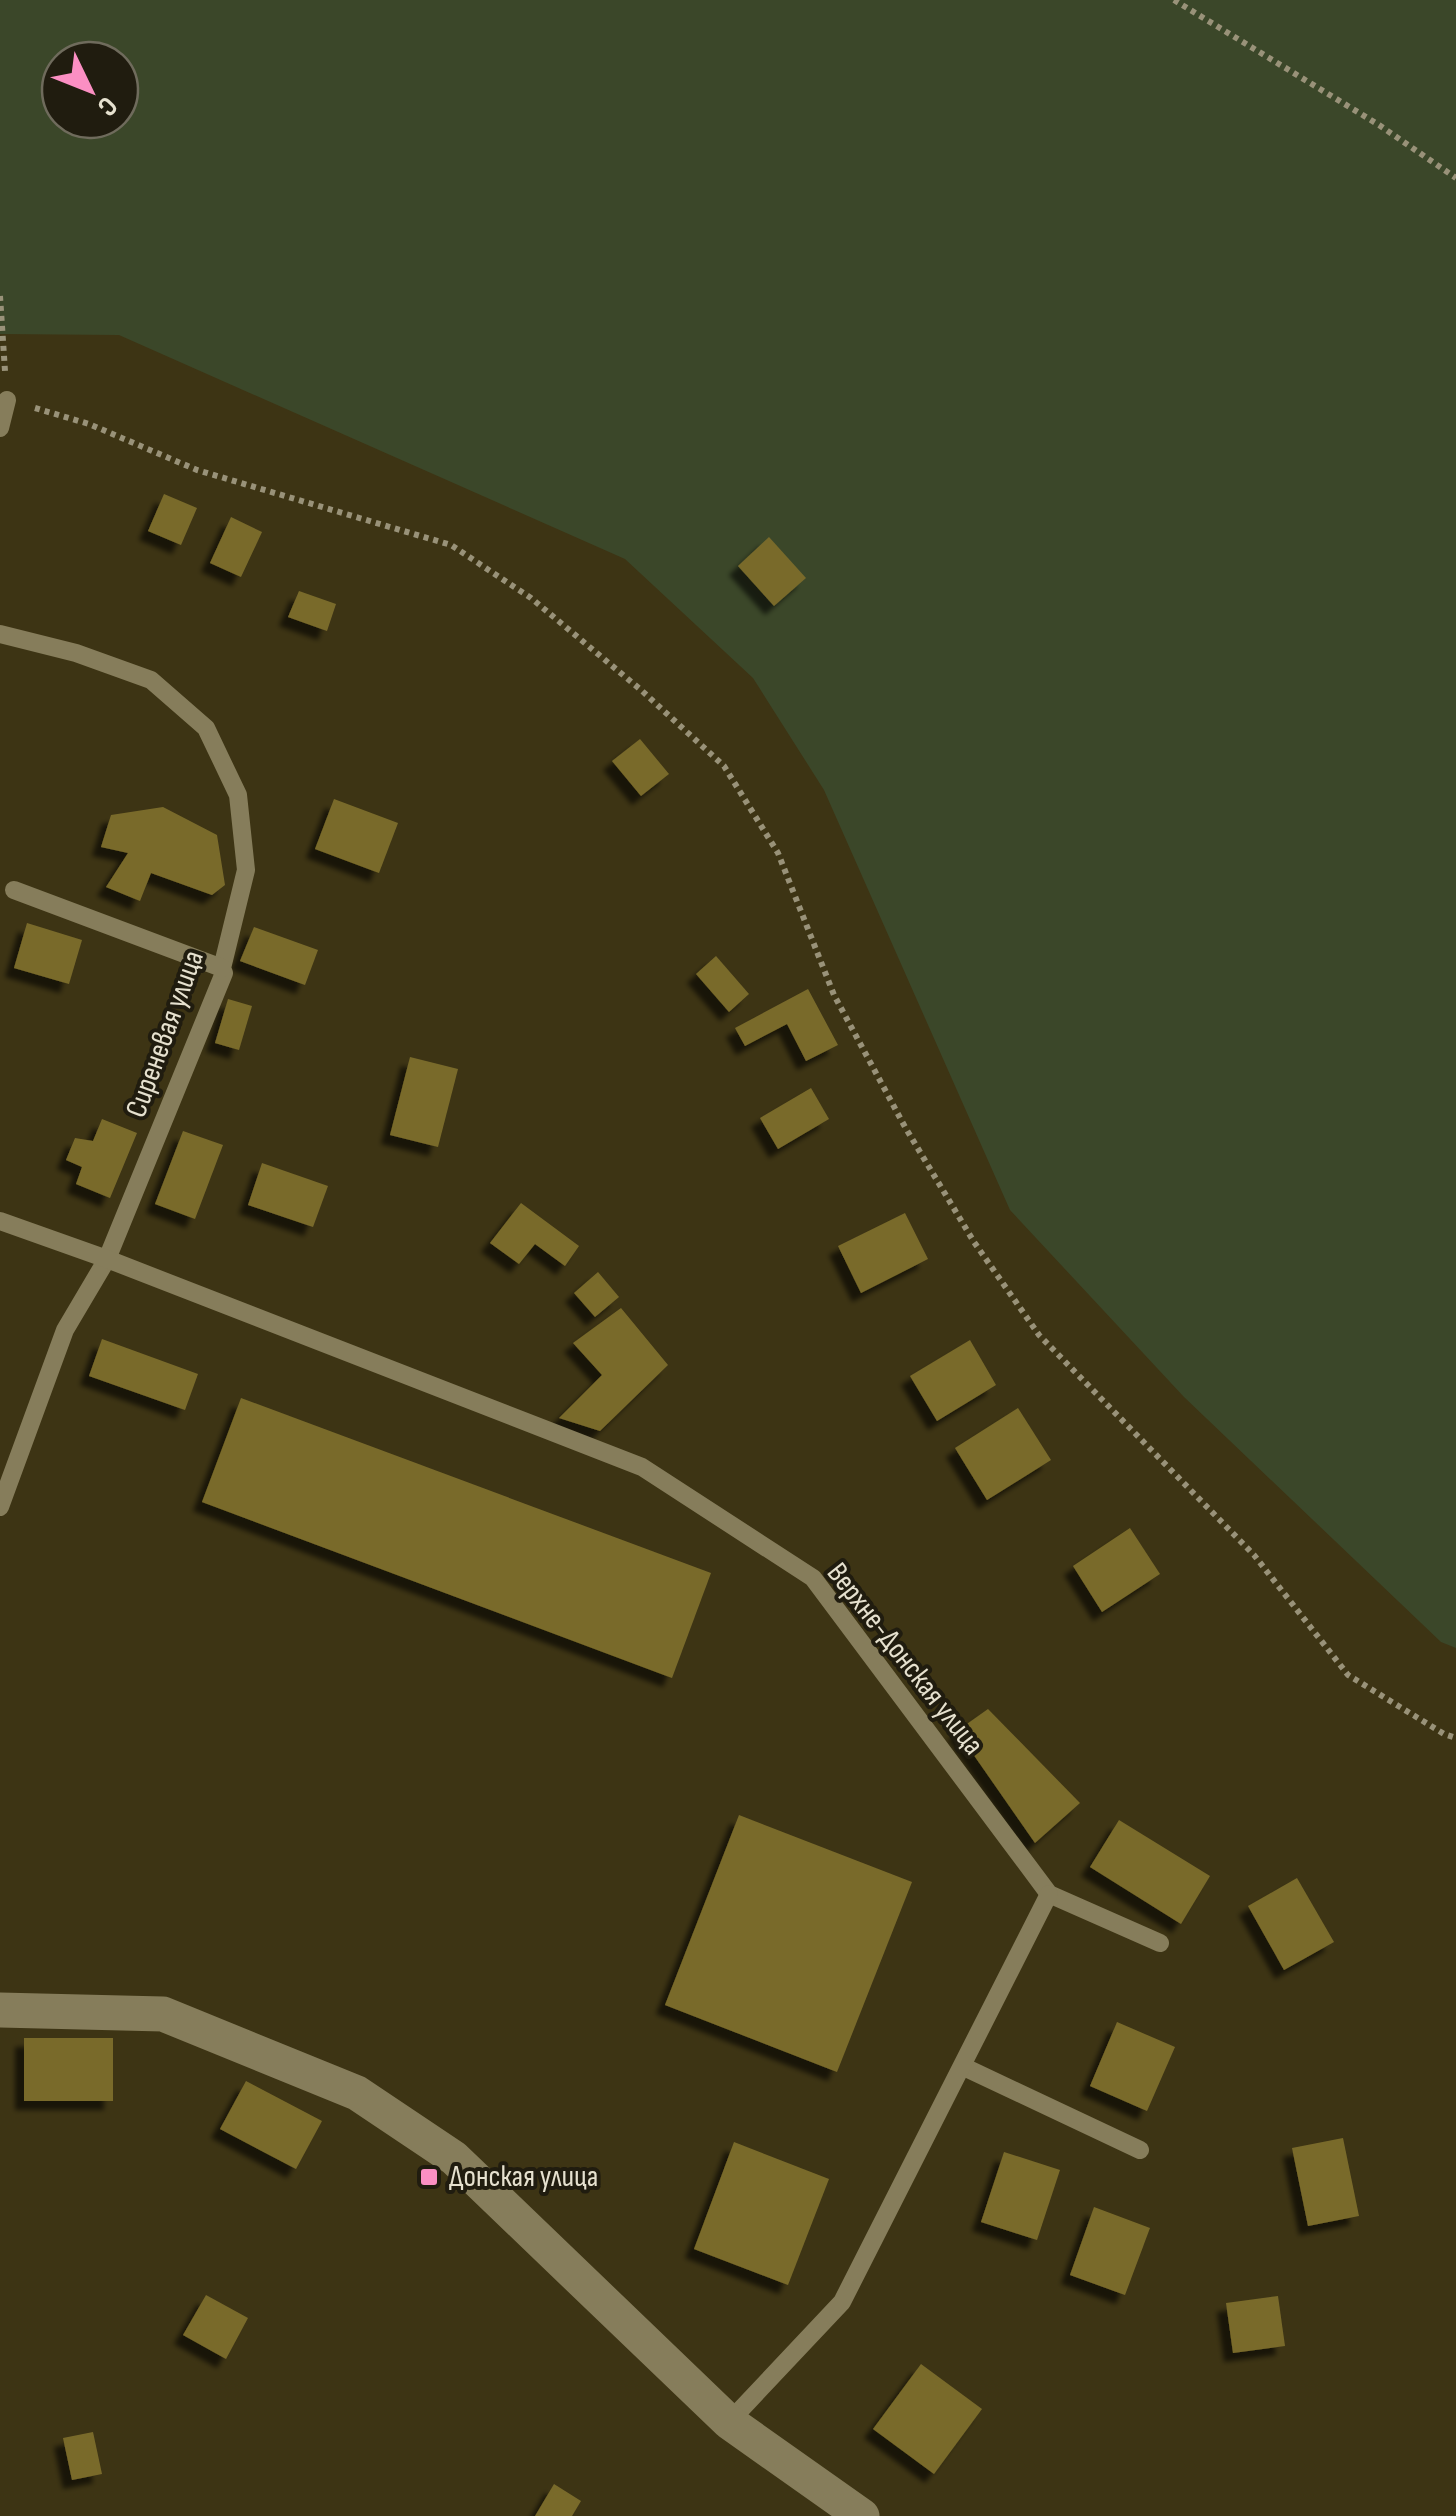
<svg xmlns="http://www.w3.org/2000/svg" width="1456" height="2516" viewBox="0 0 1456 2516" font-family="'Sofia Sans Condensed',sans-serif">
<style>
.green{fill:#3b4729;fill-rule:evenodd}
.building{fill:#796a2b;filter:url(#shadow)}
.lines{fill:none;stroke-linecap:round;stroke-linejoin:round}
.path{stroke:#999279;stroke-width:6;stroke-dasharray:5 5;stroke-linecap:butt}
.service{stroke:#867d5b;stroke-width:18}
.minor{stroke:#867d5b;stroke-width:35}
.poi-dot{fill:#fb8fc3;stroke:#201c0f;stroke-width:4}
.labels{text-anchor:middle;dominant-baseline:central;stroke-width:8;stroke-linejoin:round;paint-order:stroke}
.street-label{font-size:30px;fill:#e6e1cf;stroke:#201c0f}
.poi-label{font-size:30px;fill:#e6e1cf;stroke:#201c0f;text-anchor:start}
</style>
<defs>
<filter id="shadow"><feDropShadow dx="-9" dy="9" stdDeviation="2.5" flood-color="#0009"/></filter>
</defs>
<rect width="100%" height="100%" fill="#3d3414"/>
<path class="green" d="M 0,0 L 1456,0 L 1456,1648 L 1441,1642 L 1184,1397 L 1010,1210 L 824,790 L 753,678 L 625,559 L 119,335 L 0,334 ZM 60,60 L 120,60 L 120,120 L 60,120 Z"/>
<g class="building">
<polygon points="164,494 197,508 181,545 148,531"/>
<polygon points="231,517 262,532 241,577 210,563"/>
<polygon points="769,537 806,578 774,606 738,566"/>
<polygon points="299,591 336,604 327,631 288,617"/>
<polygon points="640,739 669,774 641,796 612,761"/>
<polygon points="334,799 398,823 379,873 315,849"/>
<polygon points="163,807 217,835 225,885 212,895 151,873 140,901 106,887 128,853 101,847 111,815"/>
<polygon points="27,923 82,940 69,984 14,968"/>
<polygon points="254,927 318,950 305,985 240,961"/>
<polygon points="716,956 749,994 729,1012 696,974"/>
<polygon points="808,989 838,1045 806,1061 787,1024 745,1046 735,1028"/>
<polygon points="228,999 252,1006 239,1050 215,1043"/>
<polygon points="410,1057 458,1069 438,1147 390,1135"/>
<polygon points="811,1088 829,1119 778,1149 760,1118"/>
<polygon points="102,1119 137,1133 110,1198 76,1184 82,1167 66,1160 75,1138 93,1141"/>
<polygon points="183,1131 223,1145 195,1219 155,1204"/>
<polygon points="262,1163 328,1186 313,1227 248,1205"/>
<polygon points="521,1203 579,1246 565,1266 535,1244 519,1264 490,1243"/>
<polygon points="905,1213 928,1259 861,1293 838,1246"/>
<polygon points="598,1272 619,1297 595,1317 574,1293"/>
<polygon points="621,1308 668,1365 600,1431 559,1418 602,1375 573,1343"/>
<polygon points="102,1339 198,1374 185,1410 89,1376"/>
<polygon points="970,1340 996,1385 937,1421 910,1376"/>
<polygon points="241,1398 711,1573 672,1678 202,1502"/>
<polygon points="1018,1408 1051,1460 987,1500 955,1448"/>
<polygon points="1130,1528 1160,1574 1102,1612 1073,1566"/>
<polygon points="988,1709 1080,1803 1035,1843 957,1731"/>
<polygon points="739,1815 912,1882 837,2072 665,2005"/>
<polygon points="1119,1820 1210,1876 1181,1924 1090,1867"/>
<polygon points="1297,1878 1334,1942 1284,1970 1248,1906"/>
<polygon points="1117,2022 1175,2047 1147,2111 1090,2086"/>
<rect x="24" y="2038" width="89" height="63"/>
<polygon points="246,2081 322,2121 296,2169 220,2129"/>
<polygon points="1343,2138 1359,2216 1308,2226 1292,2148"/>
<polygon points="734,2142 829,2179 788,2285 694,2249"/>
<polygon points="1004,2152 1060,2170 1037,2240 981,2222"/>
<polygon points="1094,2207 1150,2228 1125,2295 1070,2275"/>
<polygon points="206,2295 248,2318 226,2359 183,2335"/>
<polygon points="1278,2296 1285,2346 1233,2353 1226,2303"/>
<polygon points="921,2364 982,2409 934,2474 873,2429"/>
<polygon points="93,2432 102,2474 72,2480 63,2438"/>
<polygon points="554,2484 581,2501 572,2516 535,2516"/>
</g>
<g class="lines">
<g class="path">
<polyline points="1174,0 1379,125 1456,178"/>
<polyline points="0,296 5,371"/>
<polyline points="35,408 89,424 197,470 451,545 531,598 641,690 724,766 778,853 834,995 905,1127 974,1242 1039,1335 1254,1555 1348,1675 1444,1734 1456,1738"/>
</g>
<g class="service">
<polyline points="0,428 7,400"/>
<polyline points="0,634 76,653 151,680 206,728 238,795 246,870 222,968 224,973 107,1259 65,1330 0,1507"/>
<polyline points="14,890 222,968"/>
<polyline points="0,1221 107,1259 642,1467 813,1578 1049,1894 1160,1943"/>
<polyline points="964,2067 1140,2150"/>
<polyline points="729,2422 842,2302 1049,1894"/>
</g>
<polyline class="minor" points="0,2010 163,2014 357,2093 454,2158 729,2422 862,2516"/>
</g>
<rect class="poi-dot" x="419" y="2167" width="20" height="20" rx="5"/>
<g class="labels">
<g class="street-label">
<text transform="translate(165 1034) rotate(-70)">Сиреневая улица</text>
<text transform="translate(905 1659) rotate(52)">Верхне-Донская улица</text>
</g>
<g class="poi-label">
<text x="449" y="2177">Донская улица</text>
</g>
</g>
<g transform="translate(90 90) rotate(133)"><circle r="48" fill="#201c0f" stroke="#6f6b5c" stroke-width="2.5"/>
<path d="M0-8L18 38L0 25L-18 38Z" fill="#fb8fc3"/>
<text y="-15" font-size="28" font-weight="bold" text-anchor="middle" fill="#e6e1cf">С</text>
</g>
</svg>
